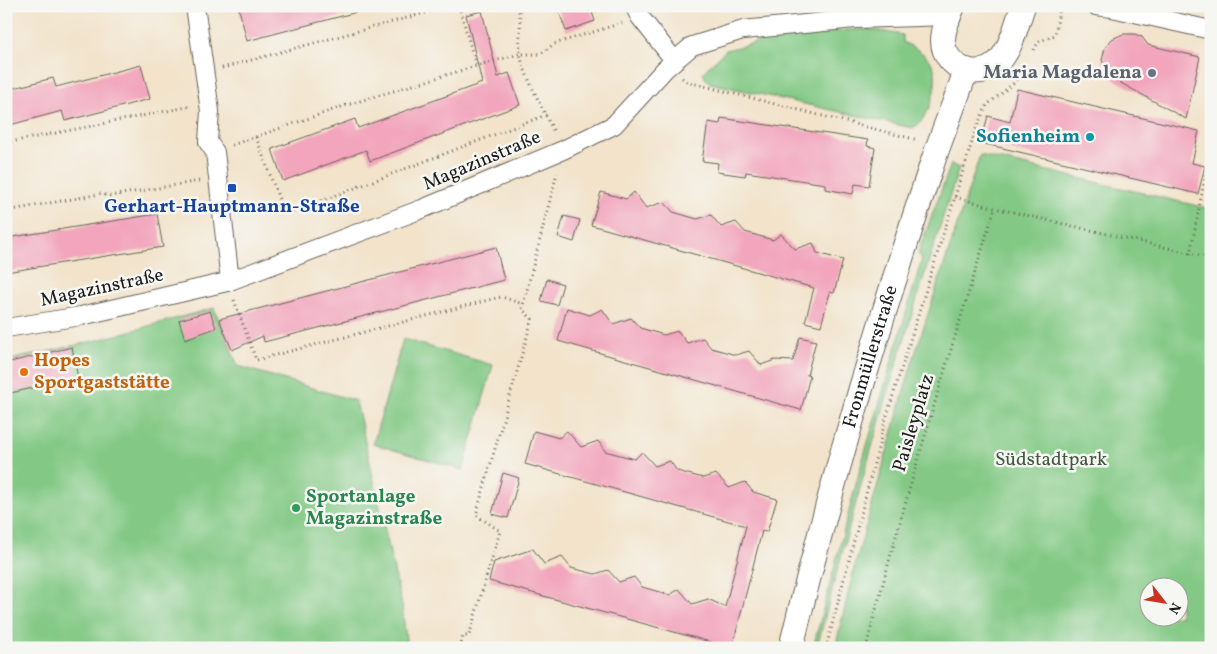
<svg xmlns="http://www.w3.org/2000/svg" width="1217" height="654" viewBox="0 0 1217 654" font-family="Vollkorn,serif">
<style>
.green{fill:#83c985;stroke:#507250;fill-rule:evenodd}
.building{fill:#f2a5bc}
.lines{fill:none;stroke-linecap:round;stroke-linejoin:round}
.street-casing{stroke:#676259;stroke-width:20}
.secondary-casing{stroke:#676259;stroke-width:26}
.path{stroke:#676259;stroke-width:3;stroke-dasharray:1 4;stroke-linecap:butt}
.street{stroke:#fff;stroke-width:18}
.secondary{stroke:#fff;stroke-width:24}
.worship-dot{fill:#6b7280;stroke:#f6f6f2;stroke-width:2}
.culture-dot{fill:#0f9aa8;stroke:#f6f6f2;stroke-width:2}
.transit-dot{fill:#1a4fb4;stroke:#f6f6f2;stroke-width:2}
.food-dot{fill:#e8710a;stroke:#f6f6f2;stroke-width:2}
.leisure-dot{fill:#2e9e5b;stroke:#f6f6f2;stroke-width:2}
.labels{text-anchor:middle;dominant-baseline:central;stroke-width:5;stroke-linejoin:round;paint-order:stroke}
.worship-label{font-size:19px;font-weight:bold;fill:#5b616d;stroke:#f6f6f2;text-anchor:end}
.culture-label{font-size:19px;font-weight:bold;fill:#0d838f;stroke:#f6f6f2;text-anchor:end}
.street-label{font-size:19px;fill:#1c1c1c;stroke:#f6f6f2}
.transit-label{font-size:19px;font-weight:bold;fill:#164399;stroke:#f6f6f2}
.food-label{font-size:19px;font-weight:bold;fill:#c56008;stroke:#f6f6f2;text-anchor:start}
.park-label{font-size:19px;fill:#405941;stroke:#f6f6f2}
.leisure-label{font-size:19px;font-weight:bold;fill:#27864d;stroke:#f6f6f2;text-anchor:start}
</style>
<rect width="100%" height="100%" fill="#f6f6f2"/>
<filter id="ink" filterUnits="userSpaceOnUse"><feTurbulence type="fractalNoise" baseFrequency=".02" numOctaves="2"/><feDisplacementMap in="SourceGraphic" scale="10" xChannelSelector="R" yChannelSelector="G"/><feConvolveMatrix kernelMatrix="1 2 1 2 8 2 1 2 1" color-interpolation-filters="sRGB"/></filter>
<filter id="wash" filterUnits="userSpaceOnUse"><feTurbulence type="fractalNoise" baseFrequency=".0096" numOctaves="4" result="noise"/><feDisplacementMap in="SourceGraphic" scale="20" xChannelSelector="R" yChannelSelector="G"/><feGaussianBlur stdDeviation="1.12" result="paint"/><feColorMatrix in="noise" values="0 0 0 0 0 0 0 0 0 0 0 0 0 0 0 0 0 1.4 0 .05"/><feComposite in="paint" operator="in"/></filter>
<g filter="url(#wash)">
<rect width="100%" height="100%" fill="#f2e3ca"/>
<g class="green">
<path d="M 868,29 L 903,35 L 903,42 C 915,48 926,53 933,66 C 941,80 928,124 912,128 L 710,83 L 705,78 L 703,72 L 726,50 L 770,39 L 814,32 Z"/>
<path d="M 980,155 L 1211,209 L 1211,648 L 835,648 L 855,565 L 912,363 ZM 1180,586 L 1180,616 L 1150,616 L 1150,586 Z"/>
<path d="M 951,164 L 959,168 C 907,326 858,486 817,648 L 813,648 L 860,469 L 922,259 L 918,253 Z"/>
<polygon points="214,308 238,366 356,401 402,606 407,648 6,648 6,361 94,341"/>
<polygon points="403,339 493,365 463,470 373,444"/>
</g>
<g id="blocks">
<g class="building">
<polygon points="248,6 356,6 357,12 247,41 239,9"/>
<polygon points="557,6 590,6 595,21 566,31"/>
<polygon points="482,11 498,77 509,73 520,105 370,161 366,150 283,181 272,149 355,119 358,128 482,83 466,15"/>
<polygon points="1123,34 1135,34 1142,37 1148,45 1200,57 1186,119 1110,77 1102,60 1105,48 1112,39"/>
<polygon points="141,65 150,99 65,121 62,111 6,126 6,90 53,78 56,87"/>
<polygon points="1017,89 1199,131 1192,163 1205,166 1198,194 981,143 988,116 1010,122"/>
<polygon points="721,118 868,140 867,146 875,148 869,186 855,184 853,194 825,189 825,184 746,172 745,176 717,172 718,163 702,161 708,122 720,124"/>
<polygon points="601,192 626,199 634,192 646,208 664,202 673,212 697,219 711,215 721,227 736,222 745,232 773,240 781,234 795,249 813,243 817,253 843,260 834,293 830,292 821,326 805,322 814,288 591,225"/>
<polygon points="157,214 163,247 6,272 6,238"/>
<polygon points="564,216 580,220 574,242 558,237"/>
<polygon points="496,247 504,280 264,342 263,336 232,350 219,319"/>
<polygon points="547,279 563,284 557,305 541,301"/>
<polygon points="567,308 590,315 602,309 613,324 631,318 640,328 664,335 678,331 687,343 703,338 711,348 736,355 749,351 761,365 775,360 793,361 800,337 816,341 807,375 810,376 801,410 558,341"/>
<polygon points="210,311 216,328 185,339 179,320"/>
<polygon points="72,347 78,378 6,394 6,363"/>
<polygon points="534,431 559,438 567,431 581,447 598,441 605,451 635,459 642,452 655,466 670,461 677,471 703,478 716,474 729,488 745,482 753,492 777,499 767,532 762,531 732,648 489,581 494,562 533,549 544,564 562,557 571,568 595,574 608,570 619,582 634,577 642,587 670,595 679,589 692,604 708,599 725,607 746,526 525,464"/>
<polygon points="503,473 519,478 508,518 492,514"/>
</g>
</g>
</g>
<g filter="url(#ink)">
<use href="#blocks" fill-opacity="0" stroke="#676259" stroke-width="1"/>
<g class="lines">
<g class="street-casing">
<g id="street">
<polyline points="195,6 210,111 208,142 215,152 230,281"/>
<polyline points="634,6 640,17 674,60"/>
<polyline points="1096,6 1112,8 1211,30"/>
<polyline points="6,328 81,316 227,282 422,209 563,150 614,125 665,69 692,46 743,30 855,19 949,16"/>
</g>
</g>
<g class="secondary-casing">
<g id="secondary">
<path d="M 953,6 C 948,19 939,37 945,51 C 955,74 985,79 1001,59 C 1012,46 1017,23 1023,6"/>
<path id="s1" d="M 791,648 C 830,486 878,325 931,167 C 942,134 955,103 966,70"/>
</g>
</g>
<g class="path">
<polyline points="459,6 476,66"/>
<path d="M 518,6 C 522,24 519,36 520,53 C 523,73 545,113 554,132"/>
<polyline points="1034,50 1038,42 1055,35 1060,6"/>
<polyline points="222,68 451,6"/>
<polyline points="682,78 688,82 918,140"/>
<polyline points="256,137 283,210 287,214 546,115"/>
<polyline points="6,143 192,106"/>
<polyline points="232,145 350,104 476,66 520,54 540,54 554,44 622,23"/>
<polyline points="955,197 995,208 1211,258"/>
<polyline points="6,211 100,194 110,196 200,181"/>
<polyline points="1190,254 1211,147"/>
<polyline points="234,300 256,360 496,298 502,297 523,304"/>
<polyline points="460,648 463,636 469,636 500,531 476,515 532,319 522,309 557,173"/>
<polyline points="826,648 886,418 977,126 987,105 1014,83 1025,67"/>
<path d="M 866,648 C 904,500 949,354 995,208"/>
</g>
<use href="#street" class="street"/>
<use href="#secondary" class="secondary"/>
</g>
</g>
<circle class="worship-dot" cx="1152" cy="73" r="5"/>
<circle class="culture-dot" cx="1090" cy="137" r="5"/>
<rect class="transit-dot" x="227" y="183" width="10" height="10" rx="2.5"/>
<circle class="food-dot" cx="24" cy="372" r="5"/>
<circle class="leisure-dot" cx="296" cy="508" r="5"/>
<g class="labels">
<g class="worship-label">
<text x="1142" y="73">Maria Magdalena</text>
</g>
<g class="culture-label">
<text x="1080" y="137">Sofienheim</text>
</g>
<g class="street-label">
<text transform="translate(482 161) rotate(-23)">Magazinstraße</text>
<text transform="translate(102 288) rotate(-12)">Magazinstraße</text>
<text stroke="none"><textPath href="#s1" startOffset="302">Fronmüllerstraße</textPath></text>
<text transform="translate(914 423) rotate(-73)">Paisleyplatz</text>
</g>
<g class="transit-label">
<text x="232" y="207">Gerhart-Hauptmann-Straße</text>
</g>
<g class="food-label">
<text x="34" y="361">Hopes<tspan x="34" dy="22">Sportgaststätte</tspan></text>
</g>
<g class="park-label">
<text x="1051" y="460">Südstadtpark</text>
</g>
<g class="leisure-label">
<text x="306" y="497">Sportanlage<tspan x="306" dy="22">Magazinstraße</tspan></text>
</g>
</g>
<rect width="1217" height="654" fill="none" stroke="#f6f6f2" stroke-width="25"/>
<g transform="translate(1164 602) rotate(121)"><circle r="24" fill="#f6f6f2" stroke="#9f9f9c"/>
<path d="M0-4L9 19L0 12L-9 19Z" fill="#c8321e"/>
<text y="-8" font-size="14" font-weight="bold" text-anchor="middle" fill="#1c1c1c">N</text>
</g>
</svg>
